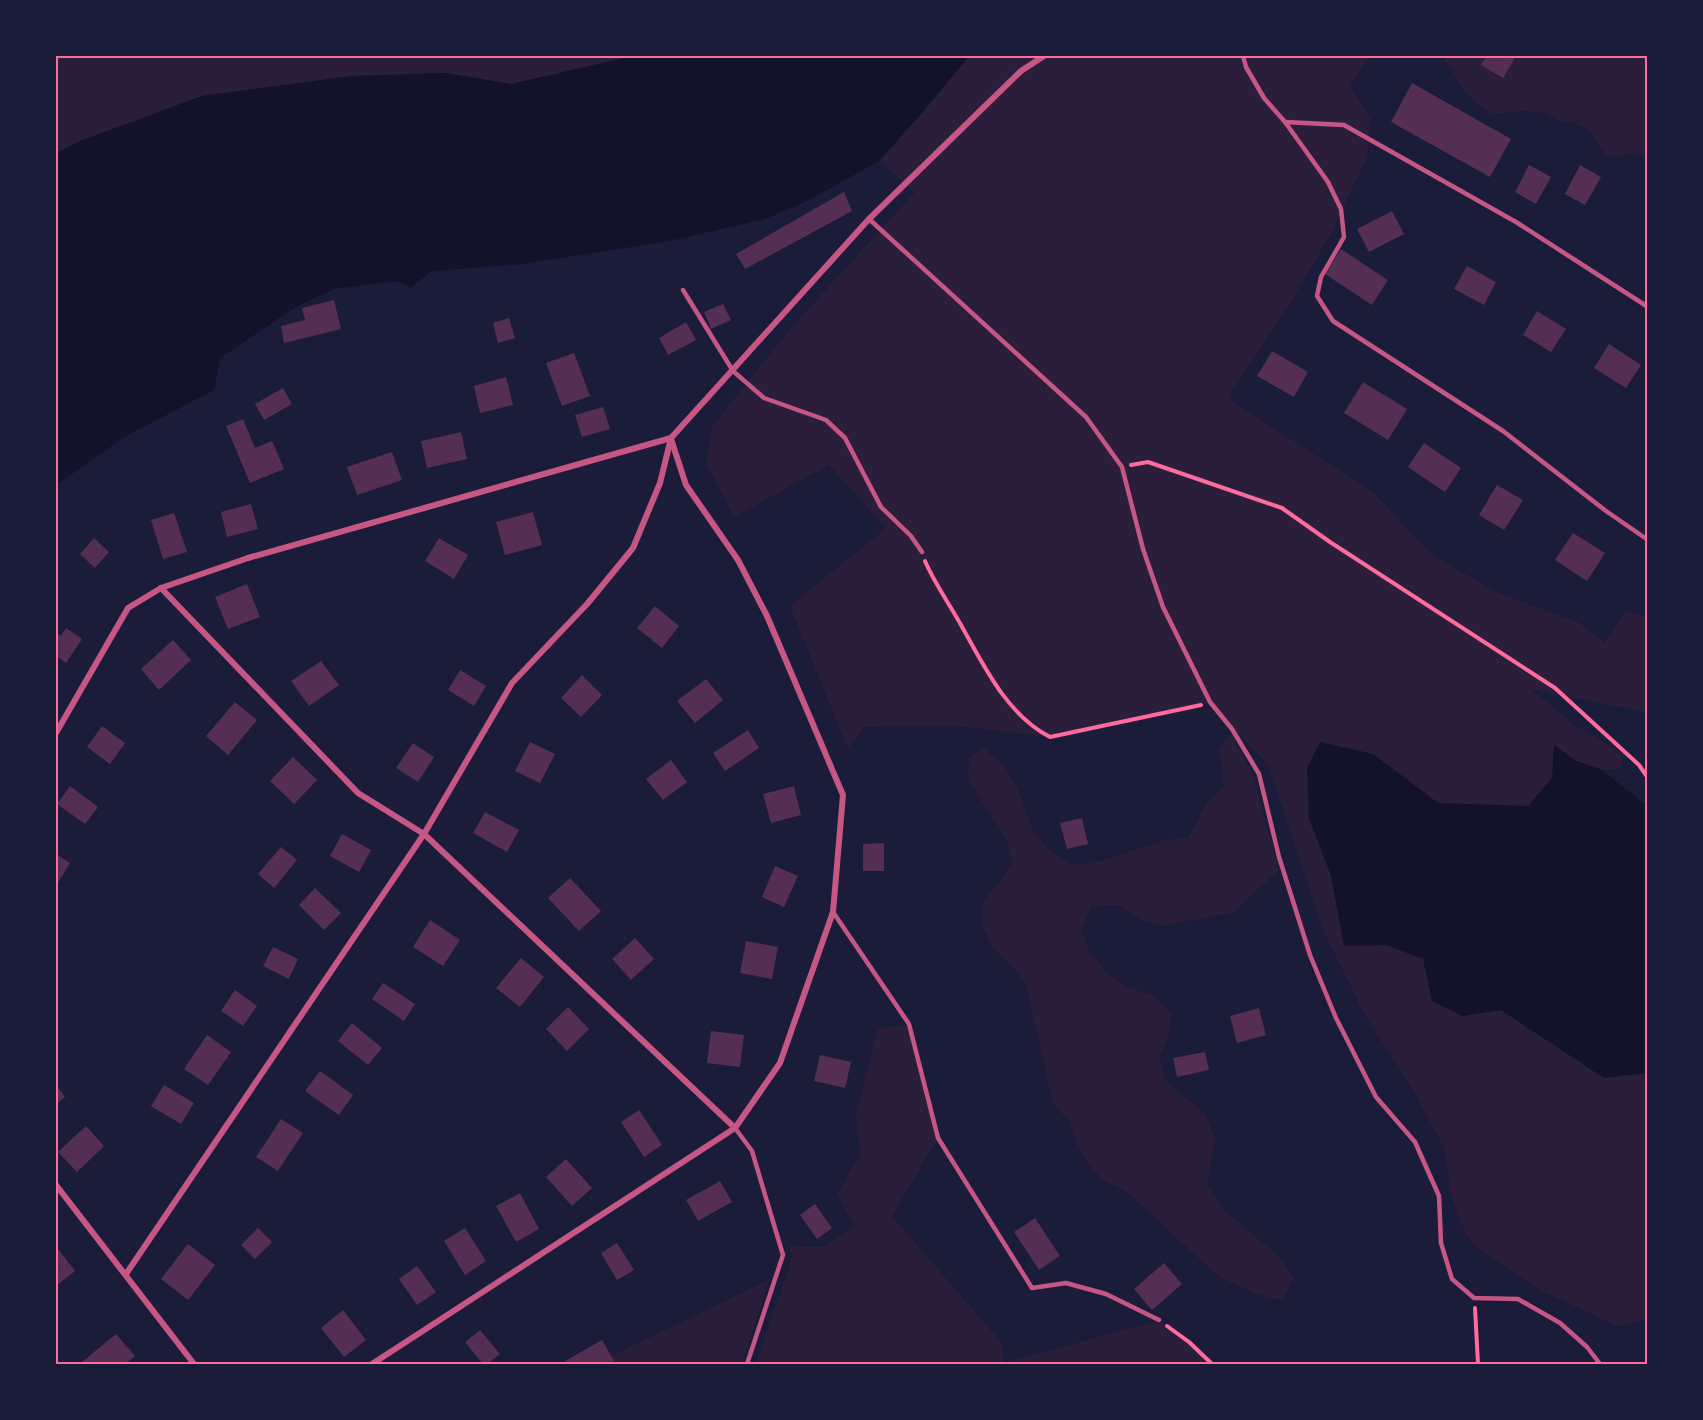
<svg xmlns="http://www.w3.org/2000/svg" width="1703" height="1420" viewBox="0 0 1703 1420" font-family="Helvetica,sans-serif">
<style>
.green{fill:#2a1e3b}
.water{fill:#12122b}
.building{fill:#542f53}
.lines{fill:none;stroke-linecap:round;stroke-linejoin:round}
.path{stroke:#ff6b9d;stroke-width:4}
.service{stroke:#c65784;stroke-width:4.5}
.minor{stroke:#c65784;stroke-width:6}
.neatline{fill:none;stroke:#ff6b9d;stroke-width:2}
</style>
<rect width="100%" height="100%" fill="#1b1b3a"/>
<g class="green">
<polygon points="56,56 633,56 511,84 446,73 352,76 202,96 80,141 56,153"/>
<polygon points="969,56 1370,56 1350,85 1370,118 1367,157 1333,230 1288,307 1228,398 1375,494 1432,555 1499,593 1578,622 1604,643 1625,611 1647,617 1647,712 1532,690 1572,723 1625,755 1620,769 1602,770 1574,760 1552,778 1528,806 1438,803 1373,754 1309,819 1331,875 1344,946 1387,945 1423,959 1463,1016 1501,1010 1604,1078 1647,1073 1647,1320 1617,1326 1540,1290 1485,1254 1466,1236 1450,1190 1444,1148 1411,1086 1364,1014 1324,932 1268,765 1210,703 1050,737 957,726 863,727 848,749 790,606 886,528 829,465 734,517 706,463 712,426 790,329 915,192 879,161 927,107"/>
<polygon points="1443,56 1647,56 1647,159 1635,152 1620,157 1605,155 1588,129 1574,123 1558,120 1544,113 1527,111 1494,114 1481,107 1466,93"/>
<polygon points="1231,733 1252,773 1279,870 1233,913 1159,926 1139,919 1120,905 1092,906 1081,929 1090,952 1106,972 1128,987 1151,995 1172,1012 1169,1035 1160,1056 1165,1080 1205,1114 1215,1138 1207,1185 1222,1208 1282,1259 1294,1279 1281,1300 1259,1295 1219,1277 1126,1191 1104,1181 1088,1164 1077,1144 1069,1121 1053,1104 1026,984 1012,966 993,949 983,928 982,904 1013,863 1007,840 968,780 969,757 984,748 1005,767 1017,787 1034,832 1049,850 1069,864 1094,863 1165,840 1189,837 1206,804 1224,787 1219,749"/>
<polygon points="909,1024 938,1138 892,1216 1002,1343 1004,1363 1159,1320 1189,1342 1212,1364 755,1364 790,1266 792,1254 788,1246 824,1247 854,1226 837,1194 860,1155 856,1114 878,1029"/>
<polygon points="770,1279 742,1364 595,1364"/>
</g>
<g class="water">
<polygon points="633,56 969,56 927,107 879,161 809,200 765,219 669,241 522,264 432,271 411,287 396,281 334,289 297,306 220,358 214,390 126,436 56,485 56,153 80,141 202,96 352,76 446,73 511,84"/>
<polygon points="1320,742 1373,754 1438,803 1528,806 1552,778 1554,744 1574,760 1602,770 1647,806 1647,1073 1604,1078 1501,1010 1463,1016 1432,1001 1423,959 1387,945 1344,946 1331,875 1309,819 1307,768"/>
</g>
<g class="building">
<polygon points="1487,56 1516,56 1503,78 1481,65"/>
<polygon points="1412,83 1511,139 1490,177 1391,122"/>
<polygon points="1529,165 1551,177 1536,204 1515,192"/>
<polygon points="1580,165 1601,177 1585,205 1565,194"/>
<polygon points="844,192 852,211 745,269 736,254"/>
<polygon points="1392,211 1404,234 1369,252 1357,229"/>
<polygon points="1341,249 1388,280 1372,305 1325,274"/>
<polygon points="1467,266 1496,282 1484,305 1454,289"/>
<polygon points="334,300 341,329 284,343 281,326 305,320 302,308"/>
<polygon points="723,304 731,320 711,329 704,312"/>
<polygon points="1537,311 1566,329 1551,352 1523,335"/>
<polygon points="509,318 515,338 498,343 493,323"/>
<polygon points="686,322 696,340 668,355 659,338"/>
<polygon points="1609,344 1641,365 1626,388 1594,368"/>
<polygon points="1272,351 1308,372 1294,397 1257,376"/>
<polygon points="574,353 590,396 562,406 546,363"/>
<polygon points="506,377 513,405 480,413 474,386"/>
<polygon points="1363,382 1407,409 1388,440 1344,413"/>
<polygon points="283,388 292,404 264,420 255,404"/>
<polygon points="603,407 610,429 582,437 575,415"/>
<polygon points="243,419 255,448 272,441 284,469 250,483 226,426"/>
<polygon points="461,432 467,459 427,468 421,441"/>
<polygon points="1424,443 1461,468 1445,492 1408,467"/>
<polygon points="392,452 402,480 357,495 347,467"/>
<polygon points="1497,485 1523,500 1504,530 1479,515"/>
<polygon points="251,504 258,529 227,537 221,512"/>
<polygon points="533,512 542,545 505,555 496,522"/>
<polygon points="174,513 187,552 163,559 151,520"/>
<polygon points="1573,533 1605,553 1587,581 1555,560"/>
<polygon points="94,538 109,552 95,568 80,554"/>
<polygon points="439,538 468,555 454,579 425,561"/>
<polygon points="247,584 260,617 228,629 215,597"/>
<polygon points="655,606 679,626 662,648 637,628"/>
<polygon points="66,628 82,639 66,663 56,656 56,632 61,636"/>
<polygon points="173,640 191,660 159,690 141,669"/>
<polygon points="321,661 339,685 309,706 291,681"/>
<polygon points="460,670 486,686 474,706 448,690"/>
<polygon points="582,675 602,695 581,717 561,698"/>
<polygon points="706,679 723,700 695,723 677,701"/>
<polygon points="235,702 257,720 228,755 206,736"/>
<polygon points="102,726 125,743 110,764 87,747"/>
<polygon points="748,730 759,748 725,771 713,753"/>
<polygon points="530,742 555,754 540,783 515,771"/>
<polygon points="413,743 434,757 418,782 396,768"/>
<polygon points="293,757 317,780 294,804 270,781"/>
<polygon points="671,760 687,782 663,800 646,779"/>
<polygon points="70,786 98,807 85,824 57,804"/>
<polygon points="794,786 801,815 771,823 763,794"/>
<polygon points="485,812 519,830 507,852 473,833"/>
<polygon points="1082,818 1088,844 1067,849 1060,823"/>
<polygon points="342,834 371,850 359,872 330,856"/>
<polygon points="884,843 884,871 863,871 863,844"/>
<polygon points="281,847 297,860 274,888 258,874"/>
<polygon points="56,854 70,863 57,884 56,883"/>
<polygon points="775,866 798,876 784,907 762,897"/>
<polygon points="570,878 601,911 579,931 548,898"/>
<polygon points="315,888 341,913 324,930 299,905"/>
<polygon points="430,920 460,940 443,966 413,947"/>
<polygon points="635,938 654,959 631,980 612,959"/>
<polygon points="746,941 778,947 772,979 740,973"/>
<polygon points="273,947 298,959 289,979 263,966"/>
<polygon points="521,958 544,977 520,1007 496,988"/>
<polygon points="383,983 415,1004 404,1021 372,999"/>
<polygon points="235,990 257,1006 243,1026 221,1011"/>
<polygon points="568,1007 589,1029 567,1051 546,1029"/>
<polygon points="1259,1008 1266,1035 1237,1043 1230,1016"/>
<polygon points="352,1023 382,1048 368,1065 338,1041"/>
<polygon points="711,1031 744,1035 740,1067 707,1063"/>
<polygon points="207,1035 231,1052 208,1085 184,1069"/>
<polygon points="1205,1052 1209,1070 1177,1077 1173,1058"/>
<polygon points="820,1055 851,1062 845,1088 814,1081"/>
<polygon points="320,1071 353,1095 339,1115 305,1091"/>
<polygon points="56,1085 65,1097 56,1104"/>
<polygon points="164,1085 194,1103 181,1124 151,1106"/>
<polygon points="639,1110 662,1145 644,1157 621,1122"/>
<polygon points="281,1119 303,1133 278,1171 256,1157"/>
<polygon points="86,1126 104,1146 77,1172 58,1152"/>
<polygon points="566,1159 592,1188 572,1206 546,1177"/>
<polygon points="720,1181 732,1202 698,1221 686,1200"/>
<polygon points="520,1193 539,1229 516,1242 496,1206"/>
<polygon points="815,1204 832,1228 817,1239 800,1215"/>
<polygon points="1035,1218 1060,1256 1039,1270 1014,1232"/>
<polygon points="258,1228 272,1242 255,1259 241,1245"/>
<polygon points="465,1228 486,1261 465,1275 444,1241"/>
<polygon points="617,1243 634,1270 617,1280 601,1253"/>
<polygon points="188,1244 215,1265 188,1300 161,1279"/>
<polygon points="56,1246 75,1271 56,1286"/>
<polygon points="1164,1263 1182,1284 1152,1310 1134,1289"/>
<polygon points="417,1266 436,1292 417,1305 399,1279"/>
<polygon points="343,1310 366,1340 344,1357 321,1328"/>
<polygon points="480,1330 500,1354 487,1364 483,1364 465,1342"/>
<polygon points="116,1334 135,1356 125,1364 83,1364 82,1362"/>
<polygon points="602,1340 614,1361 607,1364 567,1364 565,1361"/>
</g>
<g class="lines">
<g class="path">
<polyline points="1131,465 1148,462 1282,508 1330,542 1555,688 1639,765 1648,778"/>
<path d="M 925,561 C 933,580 946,599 957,618 C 982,661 1004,713 1050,737 L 1201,705"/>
<polyline points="1475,1308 1478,1364"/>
<polyline points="1167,1326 1189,1342 1212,1364"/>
</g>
<g class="service">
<polyline points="1243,56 1246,67 1264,98 1285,122 1328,182 1341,209 1344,237 1321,277 1317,296 1333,321 1503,431 1606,511 1648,540"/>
<polyline points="1285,122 1344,125 1516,222 1648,307"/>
<polyline points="869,219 1086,417 1122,467 1143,549 1163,607 1210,702 1232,729 1259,774 1279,857 1310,955 1336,1018 1376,1097 1415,1142 1439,1196 1441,1243 1452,1279 1474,1298 1518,1299 1560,1323 1587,1347 1600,1364"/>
<polyline points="683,290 733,371 764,398 826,420 845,438 881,507 911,536 922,552"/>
<polyline points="833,912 909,1024 938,1138 1032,1288 1066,1283 1106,1294 1159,1320"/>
<polyline points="735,1128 752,1151 783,1255 747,1364"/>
</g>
<g class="minor">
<polyline points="161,588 358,793 424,834 735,1128"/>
<polyline points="56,733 128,608 161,588 248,558 671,438"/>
<polyline points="56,1185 194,1364"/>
<polyline points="126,1274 424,834 512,683 588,603 633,548 660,483 671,438 869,219 1021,71 1044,56"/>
<polyline points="372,1364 735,1128 780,1063 833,912 843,795 767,616 738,560 686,485 671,439"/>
</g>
</g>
<rect width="1703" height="1420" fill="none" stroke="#1b1b3a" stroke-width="114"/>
<rect x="57" y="57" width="1589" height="1306" class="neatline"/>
</svg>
